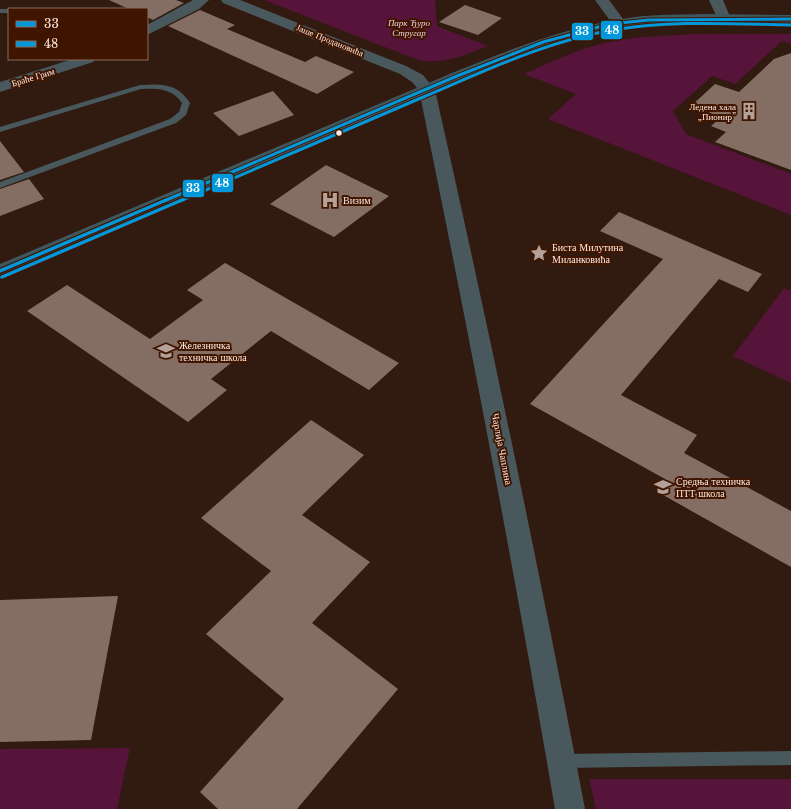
<svg xmlns="http://www.w3.org/2000/svg" width="791" height="809" viewBox="0 0 791 809" font-family="'Libre Baskerville',serif">
<style>
.green{fill:#56143a}
.building{fill:#846e64}
.lines{fill:none;stroke-linecap:round;stroke-linejoin:round}
.lane{fill:#49585d;fill-rule:evenodd}
.street{fill:#49585d;fill-rule:evenodd}
.secondary{fill:#3f575e;fill-rule:evenodd}
.bus-1-far1-casing{stroke:#401500;stroke-width:5}
.bus-1-casing{stroke:#401500;stroke-width:6}
.bus-2-far1-casing{stroke:#401500;stroke-width:5}
.bus-2-casing{stroke:#401500;stroke-width:6}
.bus-1-far1{stroke:#0098da;stroke-width:3}
.bus-1{stroke:#0098da;stroke-width:3.5}
.bus-2-far1{stroke:#0098da;stroke-width:3}
.bus-2{stroke:#0098da;stroke-width:3.5}
.bus-dot{fill:#fceae2;stroke:#401500;stroke-width:1.5}
.labels{text-anchor:middle;dominant-baseline:central;stroke-width:4;stroke-linejoin:round;paint-order:stroke}
.far-park-label{font-size:9px;font-style:italic;fill:#edcfde;stroke:#401500}
.far-street-label{font-size:9px;fill:#fceae2;stroke:#401500}
.far-poi-label{font-size:9px;fill:#fceae2;stroke:#401500;text-anchor:end}
.poi-label{font-size:10px;fill:#fceae2;stroke:#401500;text-anchor:start}
.street-label{font-size:10px;fill:#fceae2;stroke:#401500}
.line-badge{stroke:#401500;stroke-width:1.5}
.badge-label{font-size:11px;text-anchor:middle;font-weight:bold;fill:#fff}
</style>
<rect width="100%" height="100%" fill="#311a0f"/>
<g class="green">
<path d="M 264,0 L 435,0 L 437,26 L 488,46 C 465,55 443,65 418,60 Z"/>
<path d="M 691,34 L 791,34 L 791,44 L 782,41 L 735,84 L 712,76 L 673,111 L 686,134 L 791,174 L 791,215 L 548,119 L 576,94 L 524,74 C 555,60 586,45 620,40 C 643,36 667,36 691,34 Z"/>
<polygon points="784,288 791,291 791,383 733,356"/>
<polygon points="130,748 117,809 0,809 0,749"/>
<polygon points="589,779 791,779 791,809 596,809"/>
</g>
<g class="building">
<polygon points="109,0 176,0 184,3 153,20 147,17 147,9 129,9"/>
<polygon points="465,5 502,18 478,35 439,22"/>
<polygon points="200,10 235,25 227,29 305,62 316,56 354,72 317,94 168,26"/>
<polygon points="791,53 791,170 715,142 726,132 711,126 721,117 691,106 715,84 739,92 774,59"/>
<polygon points="273,91 294,115 239,136 213,113"/>
<polygon points="0,141 24,172 0,180"/>
<polygon points="326,165 389,196 334,237 270,204"/>
<polygon points="29,179 44,199 0,216 0,189"/>
<polygon points="619,212 762,274 748,292 719,279 621,395 697,435 684,453 791,511 791,567 656,491 665,479 530,404 663,259 600,231"/>
<polygon points="225,263 399,363 369,390 271,331 211,379 227,390 188,422 27,311 67,285 150,339 203,300 187,290"/>
<polygon points="311,420 364,455 302,515 370,562 312,623 398,689 297,809 218,809 200,792 284,699 206,634 271,571 201,518"/>
<polygon points="118,596 91,740 0,742 0,600"/>
</g>
<g class="lines">
<g class="lane">
<rect x="0" y="9" width="9" height="4"/>
<path d="M 140,85 C 162,84 177,83 190,103 L 186,115 L 176,123 L 0,188 L 0,182 L 170,119 L 179,112 L 182,103 C 172,88 157,88 141,89 L 0,132 L 0,127 Z"/>
<polygon points="791,751 791,765 562,768 557,766 555,761 557,756 562,754"/>
</g>
<g class="street">
<polygon points="193,0 209,0 199,9 147,35 147,25"/>
<path d="M 221,0 L 240,0 L 406,66 L 423,75 L 435,90 C 489,329 539,568 585,809 L 555,809 C 514,568 468,329 419,90 L 412,82 L 400,74 L 223,3 Z"/>
<polygon points="595,0 609,0 626,23 624,26 619,27 614,26"/>
<polygon points="709,0 723,0 731,19 729,22 724,23 719,22"/>
<polygon points="73,59 95,59 93,62 0,92 0,82"/>
</g>
<path class="secondary" d="M 705,14 L 791,15 L 791,23 C 732,23 671,19 612,28 C 560,37 511,59 462,79 L 0,277 L 0,264 L 452,73 C 511,49 571,25 635,17 C 658,14 682,15 705,14 Z"/>
<g class="bus-1-far1-casing">
<polyline id="bus-1-far1" points="164,201 457,76 543,42 610,24 649,20 791,19"/>
</g>
<g class="bus-1-casing">
<polyline id="bus-1" points="0,271 166,200"/>
</g>
<g class="bus-2-far1-casing">
<path id="bus-2-far1" d="M 180,201 C 260,167 341,132 421,98 C 483,72 546,41 613,30 C 672,20 732,24 791,25"/>
</g>
<g class="bus-2-casing">
<polyline id="bus-2" points="2,277 182,200"/>
</g>
<use href="#bus-1-far1" class="bus-1-far1"/>
<use href="#bus-1" class="bus-1"/>
<use href="#bus-2-far1" class="bus-2-far1"/>
<use href="#bus-2" class="bus-2"/>
</g>
<defs>
<g id="building-bare" transform="scale(1.38)"><path d="M-4-6H4V6H1V3H-1V6H-4ZM-2.5-4.3h1.7v1.8h-1.7ZM.8-4.3h1.7v1.8H.8ZM-2.5-1h1.7V.8h-1.7ZM.8-1h1.7V.8H.8Z" fill="#b5a198" stroke="#401500" stroke-width="2.5" paint-order="stroke"/></g>
<g id="hospital-bare" transform="scale(1.38)"><path d="M-5-5h3v3.5h4V-5h3V5h-3V1.5h-4V5h-3Z" fill="#b5a198" stroke="#401500" stroke-width="2.5" paint-order="stroke"/></g>
<g id="sight-bare" transform="scale(1.38)"><path d="M0-6L1.8-2.2L6-1.7L2.9 1.2L3.7 5.4L0 3.3L-3.7 5.4L-2.9 1.2L-6-1.7L-1.8-2.2Z" fill="#b5a198" stroke="#401500" stroke-width="2.5" paint-order="stroke"/></g>
<g id="school-bare" transform="scale(1.38)"><path d="M0-5L7-2L0 1L-7-2ZM-4 1L0 2.5L4 1V4Q0 6-4 4Z" fill="#b5a198" stroke="#401500" stroke-width="2.5" paint-order="stroke"/></g>
</defs>
<g fill-rule="evenodd">
<use href="#building-bare" x="749" y="111"/>
<use href="#hospital-bare" x="330" y="200"/>
<use href="#sight-bare" x="539" y="253"/>
<use href="#school-bare" x="166" y="351"/>
<use href="#school-bare" x="663" y="487"/>
</g>
<circle class="bus-dot" cx="339" cy="133" r="3.5"/>
<g class="labels">
<g class="far-park-label">
<text x="409" y="22">Парк Ђуро<tspan x="409" dy="10">Стругар</tspan></text>
</g>
<g class="far-street-label">
<text transform="translate(330 40) rotate(22)">Јаше Продановића</text>
<text transform="translate(33 77) rotate(-17)">Браће Грим</text>
</g>
<g class="far-poi-label">
<text x="736" y="106">Ледена хала<tspan x="736" dy="10">„Пионир”</tspan></text>
</g>
<g class="poi-label">
<text x="343" y="200">Визим</text>
<text x="552" y="247">Биста Милутина<tspan x="552" dy="12">Миланковића</tspan></text>
<text x="179" y="345">Железничка<tspan x="179" dy="12">техничка школа</tspan></text>
<text x="676" y="481">Средња техничка<tspan x="676" dy="12">ПТТ школа</tspan></text>
</g>
<g class="street-label">
<text transform="translate(502 449) rotate(79)">Чарлија Чаплина</text>
</g>
</g>
<g class="line-badge">
<rect x="600" y="20" width="23" height="20" rx="4" fill="#0098da"/>
<rect x="571" y="22" width="23" height="19" rx="4" fill="#0098da"/>
<rect x="211" y="173" width="23" height="20" rx="4" fill="#0098da"/>
<rect x="182" y="179" width="23" height="19" rx="4" fill="#0098da"/>
</g>
<g class="badge-label">
<text x="612" y="34">48</text>
<text x="582" y="35">33</text>
<text x="222" y="187">48</text>
<text x="193" y="192">33</text>
</g>
<rect x="8" y="8" width="140" height="52" fill="#401500" stroke="#8b6a5a"/>
<rect x="16" y="21" width="20" height="6" fill="#0098da" stroke="#8b6a5a"/>
<text x="44" y="28" font-size="12" fill="#fceae2">33</text>
<rect x="16" y="41" width="20" height="6" fill="#0098da" stroke="#8b6a5a"/>
<text x="44" y="48" font-size="12" fill="#fceae2">48</text>
</svg>
